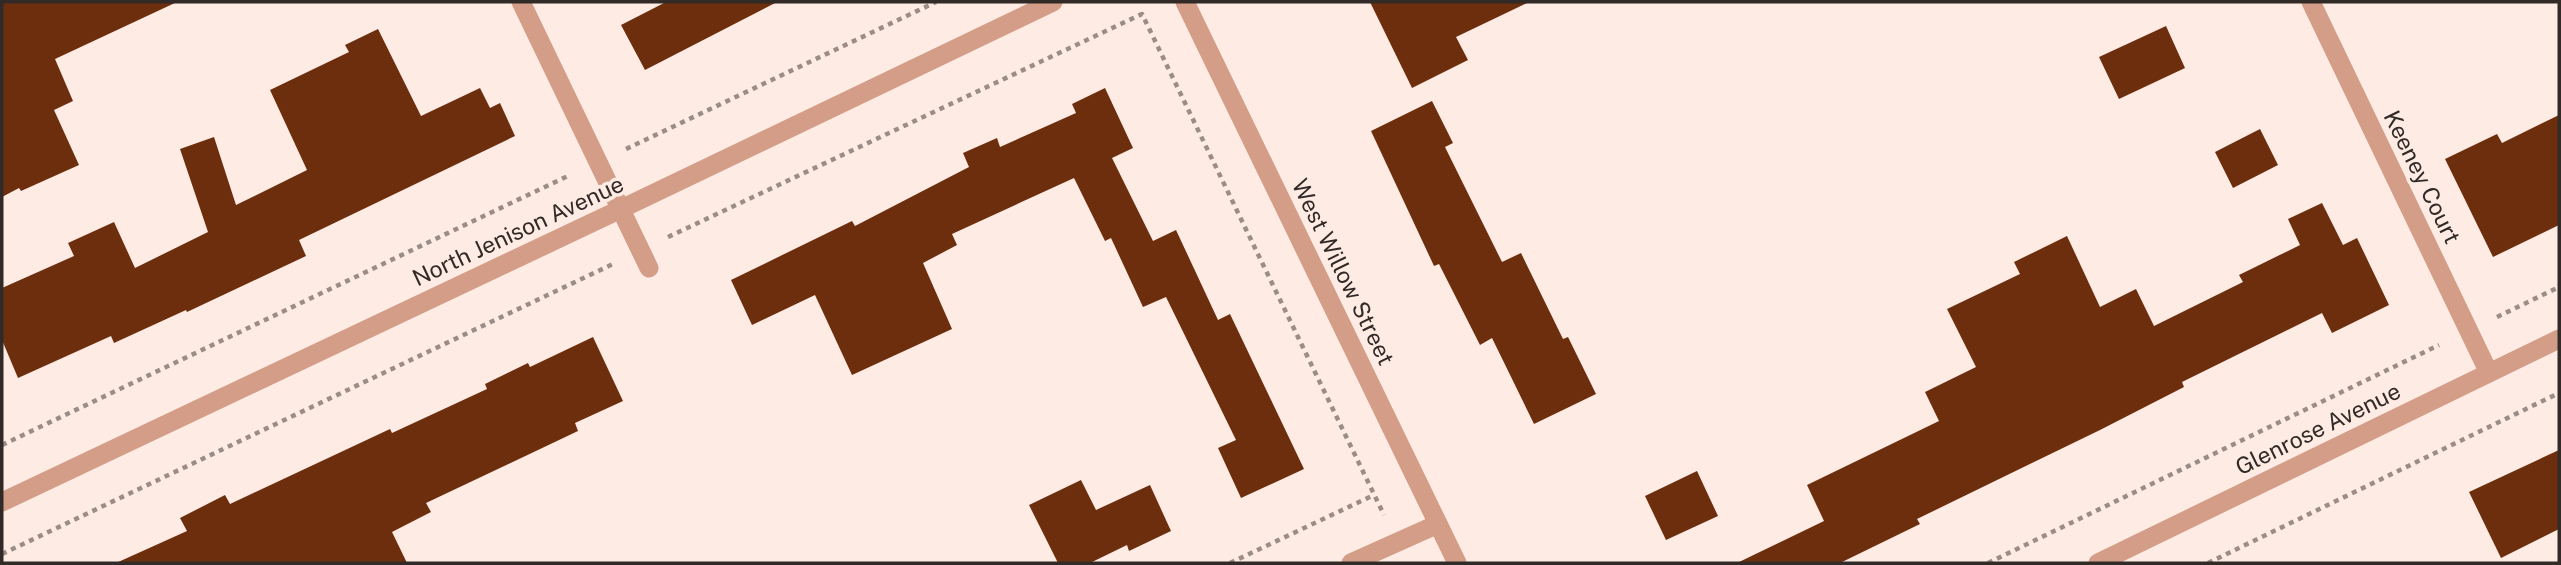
<svg xmlns="http://www.w3.org/2000/svg" width="2561" height="565" viewBox="0 0 2561 565" font-family="'Public Sans',sans-serif">
<rect width="100%" height="100%" fill="#feebe4"/>
<g fill="#6d2e0e">
<path d="M 2,2 L 177,2 L 55,59 L 73,101 L 54,110 L 79,165 L 21,191 L 19,188 L 2,197 Z"/>
<path d="M 666,2 L 777,2 L 645,70 L 621,25 Z"/>
<path d="M 1370,2 L 1529,2 L 1456,37 L 1468,60 L 1412,88 Z"/>
<path d="M 2166,26 L 2185,68 L 2119,99 L 2099,57 Z"/>
<path d="M 378,29 L 421,116 L 480,88 L 490,108 L 500,103 L 515,136 L 299,240 L 306,256 L 187,312 L 186,310 L 114,343 L 111,336 L 18,378 L 2,340 L 2,288 L 74,256 L 68,243 L 114,222 L 135,268 L 208,232 L 180,149 L 214,137 L 236,205 L 307,170 L 270,90 L 349,52 L 345,45 Z"/>
<path d="M 1105,88 L 1133,148 L 1112,158 L 1153,241 L 1176,230 L 1218,320 L 1230,314 L 1304,469 L 1241,498 L 1218,448 L 1236,440 L 1166,297 L 1143,307 L 1111,238 L 1105,241 L 1074,178 L 952,234 L 957,245 L 923,263 L 952,329 L 852,375 L 815,295 L 752,325 L 731,280 L 852,221 L 855,226 L 969,167 L 963,153 L 997,138 L 1000,147 L 1076,113 L 1072,104 Z"/>
<path d="M 1432,101 L 1453,143 L 1445,147 L 1502,262 L 1521,253 L 1563,339 L 1568,337 L 1596,394 L 1534,424 L 1492,338 L 1480,345 L 1439,264 L 1434,266 L 1371,131 Z"/>
<path d="M 2559,115 L 2559,225 L 2493,257 L 2445,159 L 2497,134 L 2502,143 Z"/>
<path d="M 2260,129 L 2278,165 L 2233,188 L 2215,152 Z"/>
<path d="M 2322,203 L 2343,245 L 2357,238 L 2389,305 L 2332,333 L 2322,313 L 2182,382 L 2184,387 L 2100,430 L 1917,519 L 1920,524 L 1840,563 L 1737,563 L 1824,521 L 1807,485 L 1939,421 L 1925,392 L 1976,367 L 1947,309 L 2020,274 L 2014,262 L 2067,236 L 2100,307 L 2136,289 L 2154,326 L 2243,282 L 2239,275 L 2300,245 L 2288,219 Z"/>
<path d="M 593,337 L 623,401 L 575,423 L 578,431 L 426,503 L 431,512 L 392,532 L 407,563 L 116,563 L 187,531 L 180,518 L 225,495 L 230,504 L 390,429 L 392,433 L 487,389 L 485,384 L 528,363 L 530,367 Z"/>
<path d="M 2559,450 L 2559,529 L 2501,558 L 2469,492 Z"/>
<path d="M 1697,471 L 1718,516 L 1666,540 L 1645,496 Z"/>
<path d="M 1081,480 L 1096,510 L 1150,485 L 1171,531 L 1129,551 L 1127,545 L 1090,563 L 1058,563 L 1029,505 Z"/>
</g>
<g fill="none" stroke-linecap="round" stroke-linejoin="round">
<g stroke="#9a8d88" stroke-width="4.5" stroke-dasharray="5 5" stroke-linecap="butt">
<path d="M 626,149 L 936,2"/>
<path d="M 668,237 L 1142,14 L 1384,515"/>
<path d="M 2497,317 L 2559,287"/>
<path d="M 2,445 L 570,175"/>
<path d="M 2,554 L 613,264"/>
<path d="M 1230,563 L 1374,495"/>
<path d="M 1988,563 L 2439,345"/>
<path d="M 2208,563 L 2559,393"/>
</g>
<g stroke="#d39d87" stroke-width="19">
<path d="M 521,2 L 649,268"/>
<path d="M 2311,2 L 2489,373"/>
<path d="M 2,502 L 621,209 L 1053,2"/>
<path d="M 1351,563 L 1438,524"/>
<path d="M 2098,563 L 2559,339"/>
</g>
<path stroke="#d39d87" stroke-width="19" d="M 1185,2 L 1457,563"/>
</g>
<g text-anchor="middle" stroke-width="7" stroke-linejoin="round" paint-order="stroke">
<g font-size="23" fill="#312a27" stroke="#feebe4">
<text transform="translate(2422 177) rotate(64)" y="8">Keeney Court</text>
<text transform="translate(518 231) rotate(-25)" y="8">North Jenison Avenue</text>
<text transform="translate(1343 272) rotate(64)" y="8">West Willow Street</text>
<text transform="translate(2318 429) rotate(-26)" y="8">Glenrose Avenue</text>
</g>
</g>
<rect width="2561" height="565" fill="none" stroke="#312a27" stroke-width="7"/>
</svg>
